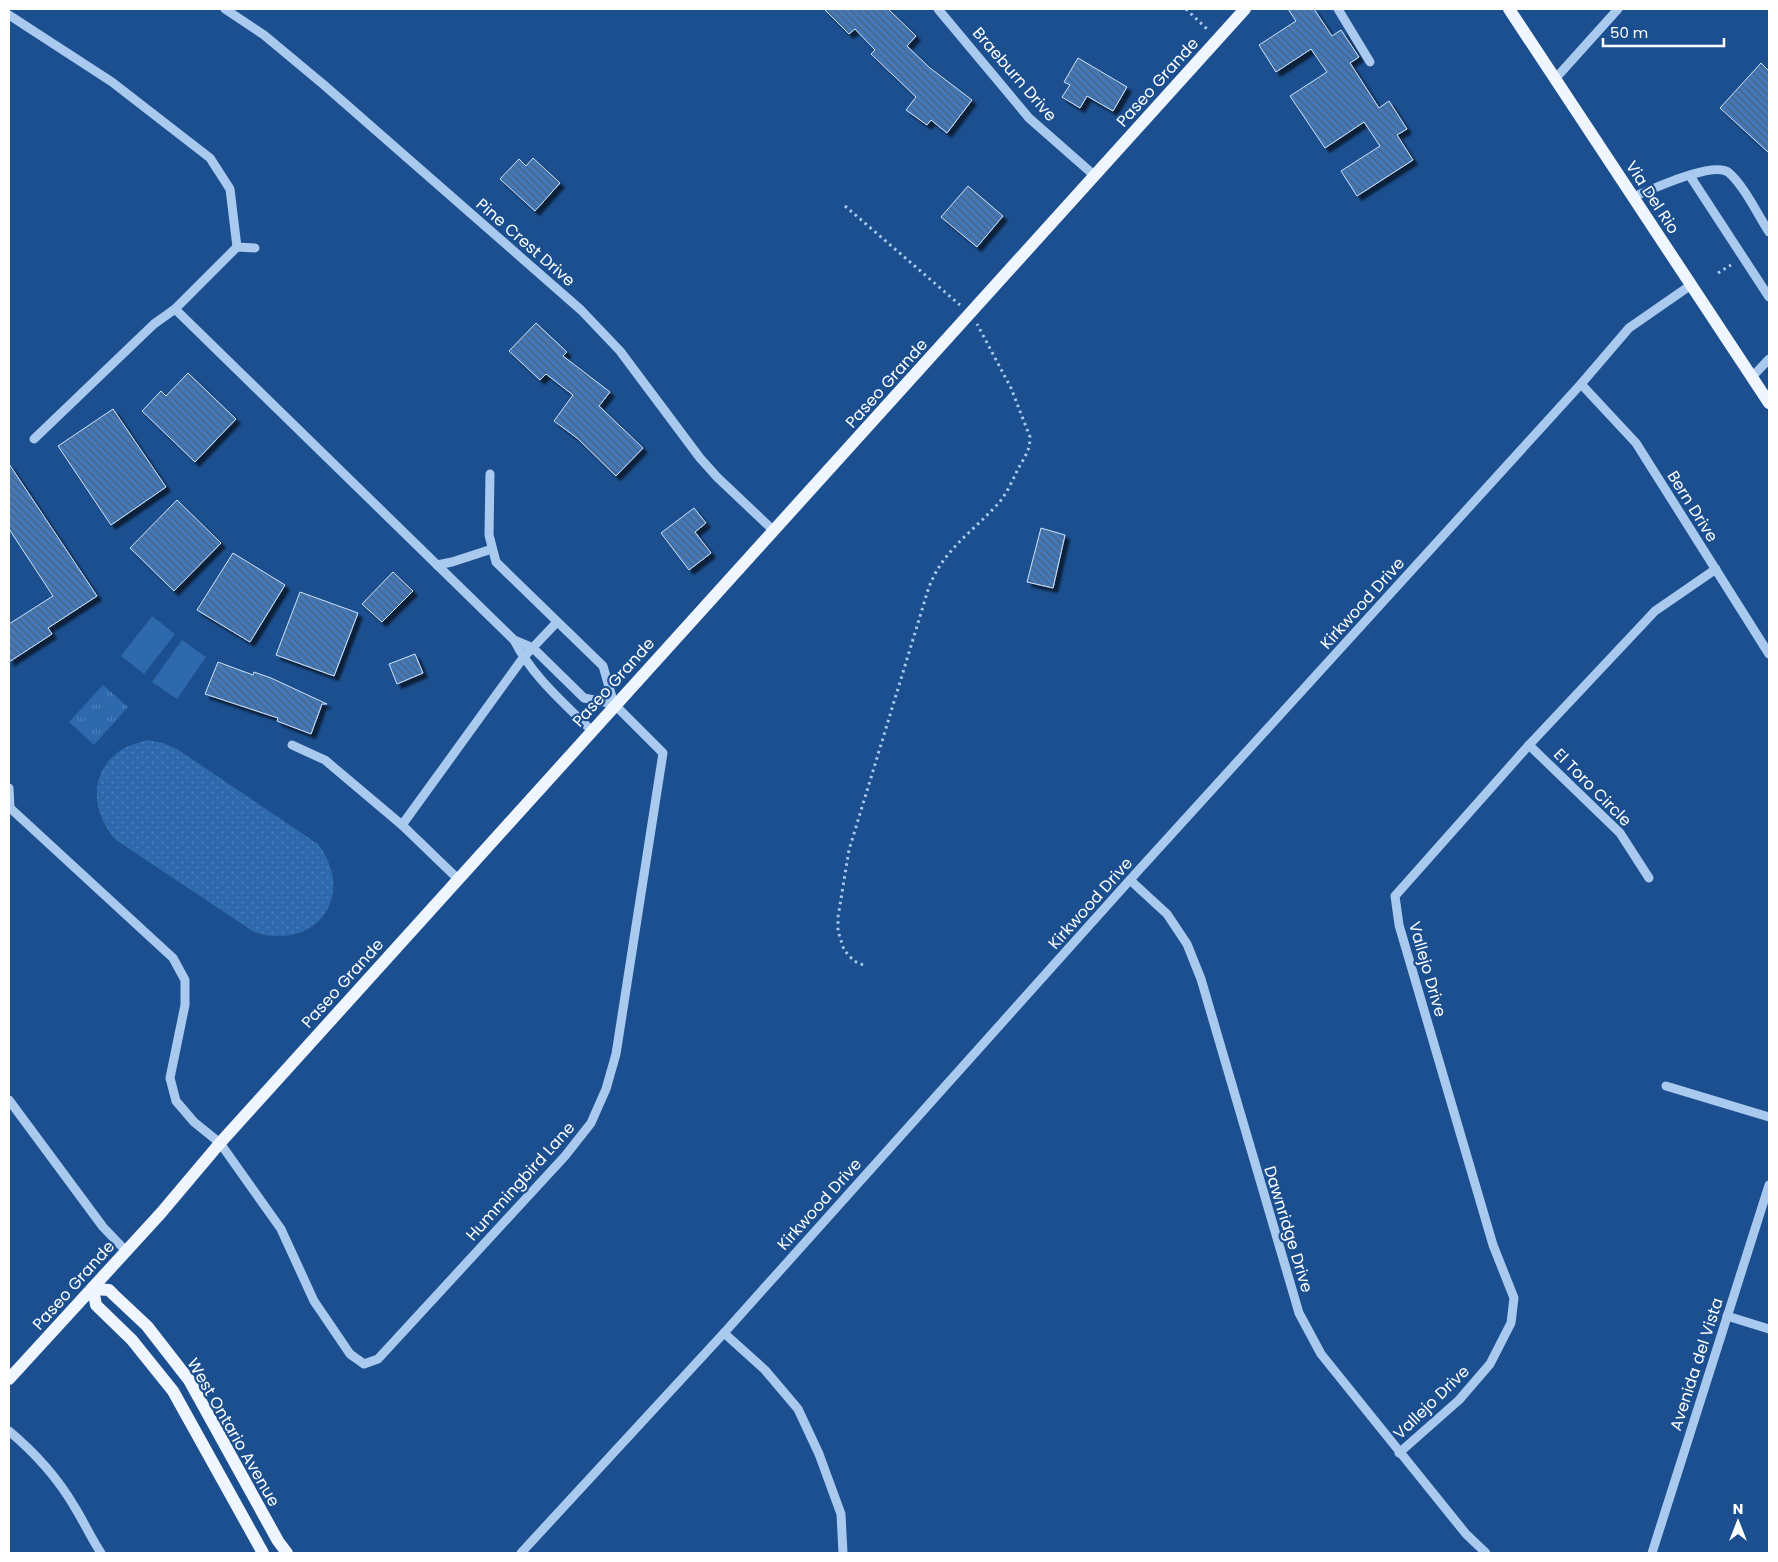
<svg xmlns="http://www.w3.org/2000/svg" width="1778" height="1562" viewBox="0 0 1778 1562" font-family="Poppins,sans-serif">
<defs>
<pattern id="grass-dots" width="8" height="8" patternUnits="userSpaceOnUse" patternTransform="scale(1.25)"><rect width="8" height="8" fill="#2e69ad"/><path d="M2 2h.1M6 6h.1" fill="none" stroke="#4d80b9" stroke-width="1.8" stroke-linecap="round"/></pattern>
<pattern id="park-tufts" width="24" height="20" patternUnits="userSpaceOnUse" patternTransform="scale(1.25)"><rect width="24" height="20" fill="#2e69ad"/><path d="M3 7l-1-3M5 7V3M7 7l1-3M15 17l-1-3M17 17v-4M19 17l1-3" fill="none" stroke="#4d80b9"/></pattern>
<pattern id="building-back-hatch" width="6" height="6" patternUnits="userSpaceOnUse" patternTransform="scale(1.25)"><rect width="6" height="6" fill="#4478b7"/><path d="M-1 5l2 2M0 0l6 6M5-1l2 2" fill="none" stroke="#486282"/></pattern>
<filter id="shadow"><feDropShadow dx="4.5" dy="4.5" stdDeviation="1" flood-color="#0009"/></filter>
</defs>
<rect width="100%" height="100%" fill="#1b4f8f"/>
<path fill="url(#grass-dots)" d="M 147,740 L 163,743 L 177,749 L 318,844 C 357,896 316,952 254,932 L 116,840 C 91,813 88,772 121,750 C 129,745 139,743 147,740 Z"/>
<path fill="url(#park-tufts)" d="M 103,685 L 128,707 L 94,745 L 69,722 Z"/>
<g fill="#2e69ad">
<path d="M 152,616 L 175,634 L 144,674 L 121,656 Z"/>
<path d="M 182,640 L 206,657 L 177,699 L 152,682 Z"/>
</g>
<g fill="url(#building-back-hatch)" stroke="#cfe3fa" filter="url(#shadow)">
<path d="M 824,9 L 888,9 L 916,36 L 907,46 L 930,68 L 972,100 L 947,133 L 931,120 L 927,125 L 906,110 L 916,97 L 871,54 L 875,50 L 855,29 L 849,34 Z"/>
<path d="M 1288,9 L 1314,9 L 1332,36 L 1341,30 L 1359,57 L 1350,63 L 1379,108 L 1389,101 L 1407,129 L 1397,135 L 1413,160 L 1357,196 L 1341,171 L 1380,146 L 1364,122 L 1325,148 L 1290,96 L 1327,72 L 1311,49 L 1276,72 L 1259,45 L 1296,21 Z"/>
<path d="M 1078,58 L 1127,87 L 1113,111 L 1087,96 L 1080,108 L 1062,97 L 1070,85 L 1064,82 Z"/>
<path d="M 1761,63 L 1769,71 L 1769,153 L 1720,108 Z"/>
<path d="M 533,158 L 560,183 L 535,211 L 500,179 L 519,159 L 526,166 Z"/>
<path d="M 968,186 L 1003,216 L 977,247 L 941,217 Z"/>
<path d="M 536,323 L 567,352 L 563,356 L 610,392 L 599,406 L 643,448 L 616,476 L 577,438 L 554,421 L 573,395 L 546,374 L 540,380 L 509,351 Z"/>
<path d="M 188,373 L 236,419 L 195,462 L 142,411 L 161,391 L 166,396 Z"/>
<path d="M 113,409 L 166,487 L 111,525 L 58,446 Z"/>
<path d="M 9,464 L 97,596 L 48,628 L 52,634 L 9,662 L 9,624 L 53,596 L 9,529 Z"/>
<path d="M 177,500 L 221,543 L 174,591 L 130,548 Z"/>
<path d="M 694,508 L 706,523 L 695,532 L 711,553 L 689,570 L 661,533 Z"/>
<path d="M 1041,528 L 1065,535 L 1053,588 L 1027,582 Z"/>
<path d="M 233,553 L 285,585 L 250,642 L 197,610 Z"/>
<path d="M 393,572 L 413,591 L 382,622 L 362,604 Z"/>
<path d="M 300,592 L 358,613 L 334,676 L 276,655 Z"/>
<path d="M 415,654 L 423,673 L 397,684 L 389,664 Z"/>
<path d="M 218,662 L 253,675 L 254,672 L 271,678 L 327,704 L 322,704 L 311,734 L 277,721 L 278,718 L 205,694 Z"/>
</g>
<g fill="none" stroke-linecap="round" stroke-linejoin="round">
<g stroke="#a9c9ee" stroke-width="3" stroke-dasharray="2.5 4" stroke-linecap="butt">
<path d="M 1186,9 L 1207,29"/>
<path d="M 845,206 L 960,305"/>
<path d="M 1718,273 L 1731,265"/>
<path d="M 863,965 L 854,961 L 844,950 L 838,931 L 838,917 L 849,850 L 928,590 C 941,552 971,533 996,506 C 1006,496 1012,481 1018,469 C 1024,458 1030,451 1030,437 L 1011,388 L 977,324"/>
</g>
<g stroke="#a9c9ee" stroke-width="9">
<path d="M 225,9 L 264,35 L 324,85 L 581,310 L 620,351 L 700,458 L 717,477 L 774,531"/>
<path d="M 938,9 L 1029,118 L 1095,176"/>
<path d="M 1338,9 L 1370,62"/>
<path d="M 9,15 L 112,82 L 210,158 L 230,189 L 237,247"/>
<path d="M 1555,79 L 1618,9"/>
<path d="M 1690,176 L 1769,297"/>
<path d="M 1633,197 C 1651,190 1712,161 1728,172 C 1743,184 1758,215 1769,232"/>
<path d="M 175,309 L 514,640 L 533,648 L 584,698 L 614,704"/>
<path d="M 1752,377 L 1769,359"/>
<path d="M 1581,384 L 1636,443 L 1769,654"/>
<path d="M 34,439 L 154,324 L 175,309 L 237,247 L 255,248"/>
<path d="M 437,565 L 452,562 L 492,549"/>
<path d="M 514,640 C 532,676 563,702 591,730"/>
<path d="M 292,745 L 325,760 L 402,825 L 458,879"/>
<path d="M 1529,745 L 1620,833 L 1649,878"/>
<path d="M 9,788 L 10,808"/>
<path d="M 9,807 L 173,958 L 185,980 L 185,1005 L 170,1078 L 176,1101 L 194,1122 L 220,1143 L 281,1229 L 314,1301 L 350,1354 L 364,1364 L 378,1359 L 565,1156 L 591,1123 L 606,1089 L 616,1054 L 663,753 L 614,704 L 603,666 L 496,562 L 489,535 L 490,474"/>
<path d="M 402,825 L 523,658 L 557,622"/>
<path d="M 1130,880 L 1167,914 L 1187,944 L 1201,979 L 1299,1313 L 1321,1354 L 1466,1534 L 1486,1553"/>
<path d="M 1666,1086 L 1769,1117"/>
<path d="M 9,1100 L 103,1227 L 126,1251"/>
<path d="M 1727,1316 L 1769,1329"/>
<path d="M 724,1333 L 765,1370 L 798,1409 L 819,1454 L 841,1514 L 843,1553"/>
<path d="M 9,1431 C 34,1452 57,1477 74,1506 C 84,1522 91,1538 101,1553"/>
<path d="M 1399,1453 L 1459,1400 L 1490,1364 L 1511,1323 L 1514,1298 L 1493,1245 L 1399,925 L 1395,896 L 1529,745 L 1655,611 L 1716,569"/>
<path d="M 521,1553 L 724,1333 L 1137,872 L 1581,384 L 1629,328 L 1691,285"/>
<path d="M 1652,1553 L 1769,1185"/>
</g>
<g stroke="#f0f6ff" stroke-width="12">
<path d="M 1509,9 L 1769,403"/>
<path d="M 93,1289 L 109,1290 L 114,1295 L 147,1326 L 189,1380 L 278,1541 L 287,1553"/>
<path d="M 93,1289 L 96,1305 L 132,1340 L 173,1391 L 263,1553"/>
<path d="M 9,1379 L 161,1213 L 220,1143 L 1245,9"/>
</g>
</g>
<g text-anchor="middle" stroke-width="4.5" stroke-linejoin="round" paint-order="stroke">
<g font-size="16" fill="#fff" stroke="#1b4f8f">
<text transform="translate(1015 74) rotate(49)" y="6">Braeburn Drive</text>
<text transform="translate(1157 82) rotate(-48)" y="6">Paseo Grande</text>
<text transform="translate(1653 197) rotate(57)" y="6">Via Del Rio</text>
<text transform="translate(526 242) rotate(41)" y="6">Pine Crest Drive</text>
<text transform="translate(886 383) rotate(-48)" y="6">Paseo Grande</text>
<text transform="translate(1693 506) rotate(58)" y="6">Bern Drive</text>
<text transform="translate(1362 603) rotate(-48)" y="6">Kirkwood Drive</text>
<text transform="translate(613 682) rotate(-48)" y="6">Paseo Grande</text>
<text transform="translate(1593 787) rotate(45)" y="6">El Toro Circle</text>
<text transform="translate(1090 903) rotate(-48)" y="6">Kirkwood Drive</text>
<text transform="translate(1428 969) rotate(74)" y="6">Vallejo Drive</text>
<text transform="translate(342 983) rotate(-48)" y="6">Paseo Grande</text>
<text transform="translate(520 1181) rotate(-48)" y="6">Hummingbird Lane</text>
<text transform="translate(819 1204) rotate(-48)" y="6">Kirkwood Drive</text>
<text transform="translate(1289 1229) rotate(73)" y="6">Dawnridge Drive</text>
<text transform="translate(73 1285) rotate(-48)" y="6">Paseo Grande</text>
<text transform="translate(1696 1364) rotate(-72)" y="6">Avenida del Vista</text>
<text transform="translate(1431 1402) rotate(-44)" y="6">Vallejo Drive</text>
<text transform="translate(234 1432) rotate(60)" y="6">West Ontario Avenue</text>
</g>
</g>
<rect width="1778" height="1562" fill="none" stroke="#ffffff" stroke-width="20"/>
<g transform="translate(1738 1522)" stroke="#1b4f8f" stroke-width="4" paint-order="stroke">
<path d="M0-4L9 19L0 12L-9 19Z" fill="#ffffff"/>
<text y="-8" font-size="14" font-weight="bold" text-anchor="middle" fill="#ffffff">N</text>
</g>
<path d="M1603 38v8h121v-8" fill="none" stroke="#ffffff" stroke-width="2.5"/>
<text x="1610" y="38" font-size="15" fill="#ffffff" stroke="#1b4f8f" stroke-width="4" paint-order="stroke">50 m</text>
</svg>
